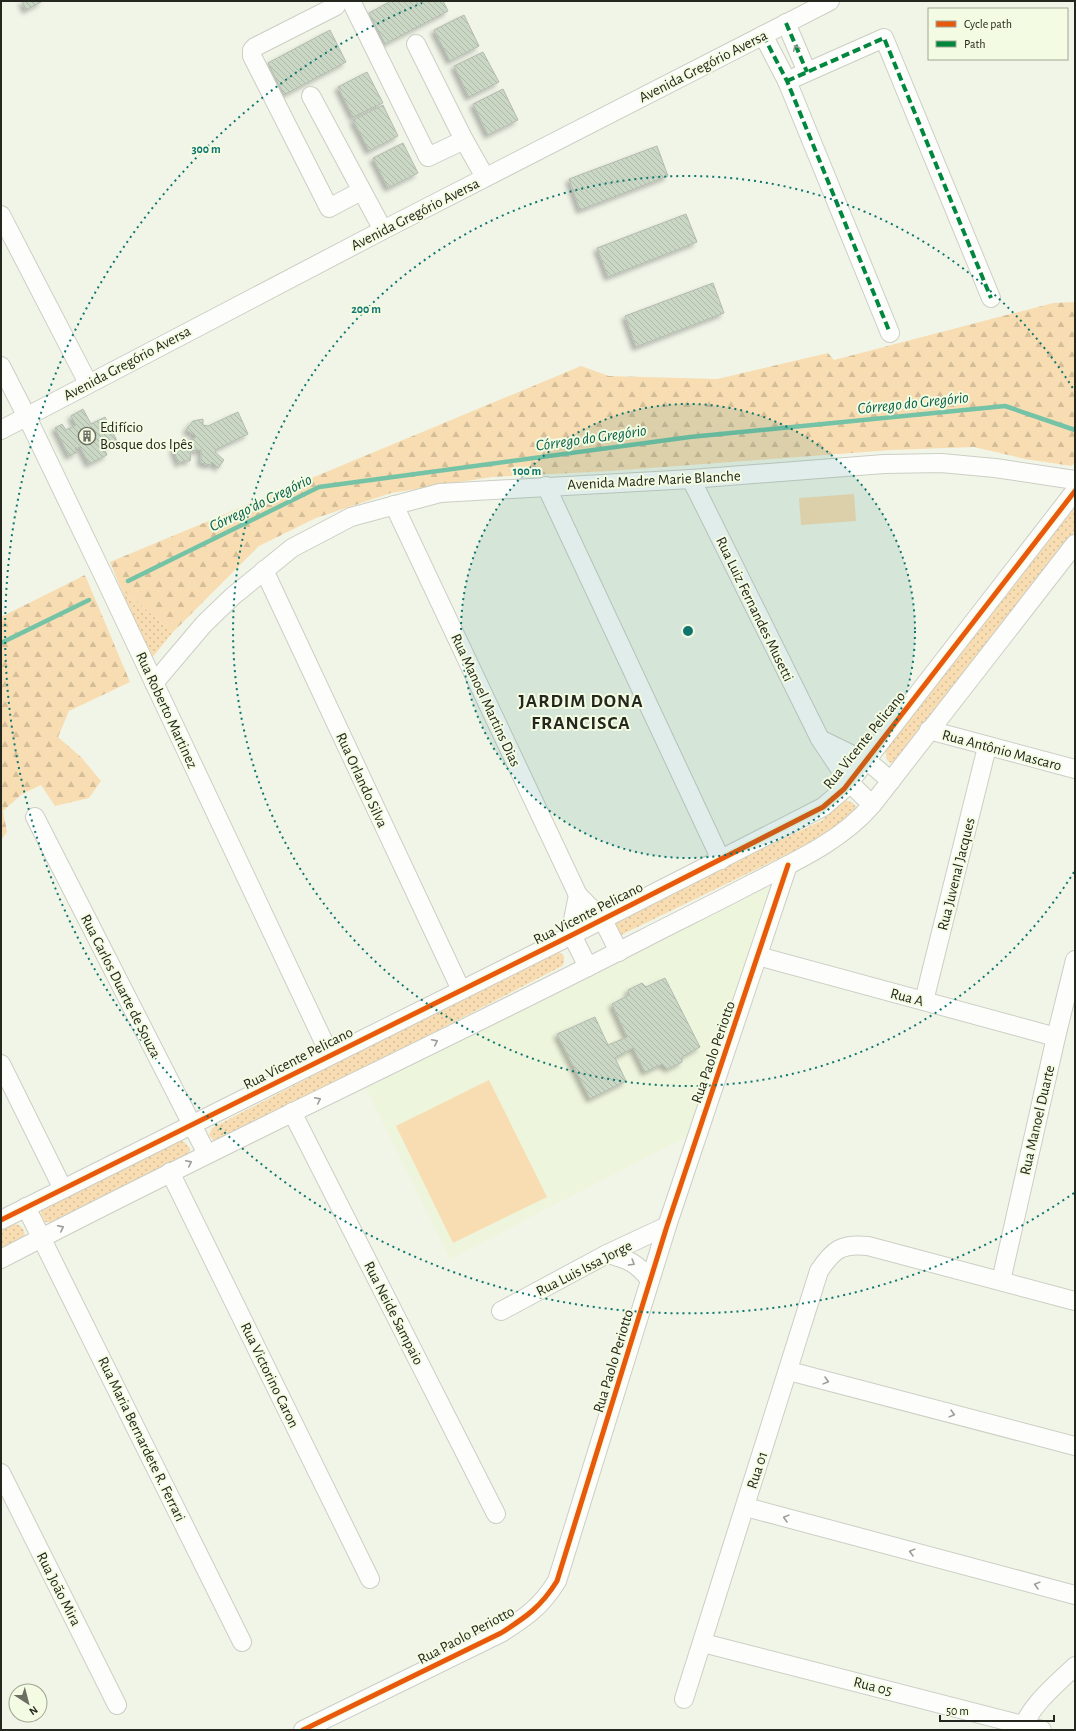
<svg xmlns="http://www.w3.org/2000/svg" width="1076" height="1731" viewBox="0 0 1076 1731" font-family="'Alegreya Sans',sans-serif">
<defs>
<pattern id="forest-firs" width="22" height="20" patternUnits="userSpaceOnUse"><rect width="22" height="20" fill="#f8ddb2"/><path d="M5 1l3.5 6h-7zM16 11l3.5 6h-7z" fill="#d4be99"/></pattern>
<pattern id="park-dots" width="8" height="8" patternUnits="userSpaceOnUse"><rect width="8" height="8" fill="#f8ddb2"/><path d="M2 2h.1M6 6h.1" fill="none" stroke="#d4be99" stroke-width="1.8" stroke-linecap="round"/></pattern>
<pattern id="building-back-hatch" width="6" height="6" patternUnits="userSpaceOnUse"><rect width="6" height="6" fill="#c9d7c4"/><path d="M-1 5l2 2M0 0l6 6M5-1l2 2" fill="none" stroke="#acb9a8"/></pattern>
<filter id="shadow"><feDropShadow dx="-3.5" dy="3.5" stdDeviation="2" flood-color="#0004"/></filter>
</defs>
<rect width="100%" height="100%" fill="#f1f5e8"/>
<path fill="#eef5dd" d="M 764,887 L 769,890 L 771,895 L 692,1134 L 450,1259 L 365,1087 Z"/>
<g fill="url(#forest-firs)">
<path d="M 1075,302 L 1075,462 L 1072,466 L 1025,459 L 974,447 L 891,450 L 610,471 L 492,477 L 391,493 L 316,518 L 259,546 L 173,632 L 121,589 L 110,562 L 581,366 L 609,376 L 717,379 L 828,353 L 834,360 L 1053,303 Z"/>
<path d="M 85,575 L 130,682 L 69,711 L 58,737 L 81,757 L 101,781 L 89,798 L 55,806 L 41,785 L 22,794 L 3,811 L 7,832 L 1,840 L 1,617 Z"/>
</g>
<g fill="url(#park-dots)">
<path d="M 1075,505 L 1075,531 L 897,761 L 891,763 L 887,760 L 885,750 Z"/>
<path d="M 121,589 L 173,632 L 151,659 Z"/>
<path d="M 843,799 L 853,803 L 856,807 L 852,816 L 833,832 L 619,936 L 614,920 L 618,917 L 823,820 L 829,811 Z"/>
<path d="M 554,950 L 557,950 L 564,956 L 564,962 L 562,966 L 224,1141 L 214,1141 L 209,1135 L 212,1128 Z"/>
<path d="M 179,1140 L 184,1142 L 190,1148 L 189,1156 L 55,1223 L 45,1222 L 41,1214 L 41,1210 Z"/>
<path d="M 13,1224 L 19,1225 L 24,1230 L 25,1237 L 1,1253 L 1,1230 Z"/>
</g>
<g fill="#f8ddb2">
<path d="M 854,494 L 856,521 L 801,525 L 799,498 Z"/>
<path d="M 489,1080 L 547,1197 L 453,1243 L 396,1126 Z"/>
</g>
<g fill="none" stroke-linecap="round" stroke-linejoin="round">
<g stroke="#74c3a6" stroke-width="4.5">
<path d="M 128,581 L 319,487 L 690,437 L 1005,406 L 1075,430"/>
<path d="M 1,643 L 89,600"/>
</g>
</g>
<g fill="url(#building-back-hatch)" stroke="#b5bab0" filter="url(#shadow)">
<path d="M 22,1 L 43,1 L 26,10 Z"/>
<path d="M 391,1 L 443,1 L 448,11 L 385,44 L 369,13 Z"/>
<path d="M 464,15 L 479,46 L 450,61 L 434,30 Z"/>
<path d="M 330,30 L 346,62 L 284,95 L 268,63 Z"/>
<path d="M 483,52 L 499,82 L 469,97 L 454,66 Z"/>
<path d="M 367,72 L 383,103 L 353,117 L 338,87 Z"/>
<path d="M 503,89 L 518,120 L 488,135 L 473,104 Z"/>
<path d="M 383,105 L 398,136 L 369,151 L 353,120 Z"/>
<path d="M 403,143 L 418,173 L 388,188 L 373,158 Z"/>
<path d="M 657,146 L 668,176 L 580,210 L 569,179 Z"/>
<path d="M 686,214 L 697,242 L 608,277 L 597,248 Z"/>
<path d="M 713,283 L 724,313 L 636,347 L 625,316 Z"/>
<path d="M 83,409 L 91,424 L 105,417 L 117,441 L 104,448 L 107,455 L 89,464 L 80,447 L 75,449 L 77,452 L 69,456 L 55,428 L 62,424 L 66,430 L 76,425 L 71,416 Z"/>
<path d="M 238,412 L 248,434 L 217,449 L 215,452 L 224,460 L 218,468 L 212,462 L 211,465 L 201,463 L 201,450 L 191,451 L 190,461 L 183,461 L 179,464 L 173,449 L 181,440 L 189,446 L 196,436 L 186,430 L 193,421 L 203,419 L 203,425 L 208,426 Z"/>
<path d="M 665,978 L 700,1047 L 682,1057 L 682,1062 L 668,1069 L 662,1064 L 645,1072 L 633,1048 L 615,1058 L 626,1081 L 590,1099 L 557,1034 L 595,1017 L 608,1045 L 627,1037 L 612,1004 L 629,995 L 628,990 L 642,983 L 646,987 Z"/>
</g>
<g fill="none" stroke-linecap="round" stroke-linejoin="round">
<defs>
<g id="minor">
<path d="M 351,1 L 428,157 L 464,140"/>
<path d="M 336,6 L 255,47 L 252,50 L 252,56 L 329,208 L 361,191"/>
<path d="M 786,23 L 807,72"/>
<path d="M 763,35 L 787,81 L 890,333"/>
<path d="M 416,44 L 464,140 L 485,177"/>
<path d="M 787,81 L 884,38 L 991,298"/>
<path d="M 311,96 L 383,230"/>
<path d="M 1,215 L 88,383"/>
<path d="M 1,366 L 27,417 L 107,583 L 330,1055"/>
<path d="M 1,430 L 383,230 L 830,1"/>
<path d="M 691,479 L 820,739 L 848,781 L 872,805"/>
<path d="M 546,486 L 721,860"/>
<path d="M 394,505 L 578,895 L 603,920 L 619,952"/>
<path d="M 264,570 L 461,990"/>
<path d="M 154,683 L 204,624 L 233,596 L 292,548 L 351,517 L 440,493 L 691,479 L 884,464 L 941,463 L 995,468 L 1075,480"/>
<path d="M 929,730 L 1075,769"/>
<path d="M 820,739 L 871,764 L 891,781"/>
<path d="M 35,817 L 207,1154"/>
<path d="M 578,895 L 573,920 L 572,935 L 588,967"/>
<path d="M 758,956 L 1056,1037"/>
<path d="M 924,1001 L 987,747"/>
<path d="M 1,1064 L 63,1189"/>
<path d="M 292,1112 L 496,1514"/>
<path d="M 170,1172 L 370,1579"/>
<path d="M 26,1207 L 242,1642"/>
<path d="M 1,1220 L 572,935 L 823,807 L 844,789 L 1075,491"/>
<path d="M 607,1254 C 628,1259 637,1263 650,1280"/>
<path d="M 1,1259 C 213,1148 430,1048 643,939 C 680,920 717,902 753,883 C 796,861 841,841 872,805 L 1075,544"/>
<path d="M 1001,1281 L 1056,1037 L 1075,960"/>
<path d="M 501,1311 L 607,1254 L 667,1226"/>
<path d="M 789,1371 L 1075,1446"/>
<path d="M 1,1473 L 117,1705"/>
<path d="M 746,1507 L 1075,1595"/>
<path d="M 703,1643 L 1042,1730"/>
<path d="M 684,1699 L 819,1271 C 833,1250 841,1243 868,1246 L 1075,1301"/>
<path d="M 303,1730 L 501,1633 C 526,1617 541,1607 557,1581 L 667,1226 L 788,865"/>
<path d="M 1022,1730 C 1030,1705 1057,1684 1075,1666"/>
</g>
</defs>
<use href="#minor" stroke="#cccec4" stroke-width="20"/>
<use href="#minor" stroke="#fdfefc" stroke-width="18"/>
<g stroke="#00873e" stroke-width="4" stroke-dasharray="8 4" stroke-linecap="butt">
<path d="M 786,23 L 807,72"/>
<path d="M 763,35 L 787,81 L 890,333"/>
<path d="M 787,81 L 884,38 L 991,298"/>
</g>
<defs>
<g id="cycleway">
<path d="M 1,1220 L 572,935 L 823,807 L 844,789 L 1075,491"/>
<path d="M 303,1730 L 501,1633 C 526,1617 541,1607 557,1581 L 667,1226 L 788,865"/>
</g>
</defs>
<use href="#cycleway" stroke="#f3fbe2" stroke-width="8"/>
<use href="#cycleway" stroke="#e8590c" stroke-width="5"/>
</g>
<defs><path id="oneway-chevron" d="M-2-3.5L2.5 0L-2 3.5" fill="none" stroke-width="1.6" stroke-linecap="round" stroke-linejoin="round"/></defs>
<g stroke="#9b9d98">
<use href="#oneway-chevron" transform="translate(796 48) rotate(-114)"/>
<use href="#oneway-chevron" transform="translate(435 1042) rotate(-26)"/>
<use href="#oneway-chevron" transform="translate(318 1100) rotate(-26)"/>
<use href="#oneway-chevron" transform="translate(189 1163) rotate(-26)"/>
<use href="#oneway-chevron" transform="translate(61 1228) rotate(-27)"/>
<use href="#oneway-chevron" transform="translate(632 1263) rotate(31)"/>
<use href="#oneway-chevron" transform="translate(826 1381) rotate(15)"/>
<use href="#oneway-chevron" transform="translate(952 1414) rotate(15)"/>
<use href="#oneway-chevron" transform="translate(786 1518) rotate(-165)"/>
<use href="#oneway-chevron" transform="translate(912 1552) rotate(-165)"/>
<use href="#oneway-chevron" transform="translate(1037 1585) rotate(-165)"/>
</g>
<circle cx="688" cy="631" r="227" fill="#0f766e" fill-opacity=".12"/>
<g fill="none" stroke="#0f766e" stroke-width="2" stroke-dasharray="2 4">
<circle cx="688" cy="631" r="227"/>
<path d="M1074 872A455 455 0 1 1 1074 390"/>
<path d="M1074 1193A682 682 0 1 1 422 3"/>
</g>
<defs>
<symbol id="building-ring" viewBox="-11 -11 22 22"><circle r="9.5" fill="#f3fbe2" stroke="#6c6f64" stroke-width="1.5"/><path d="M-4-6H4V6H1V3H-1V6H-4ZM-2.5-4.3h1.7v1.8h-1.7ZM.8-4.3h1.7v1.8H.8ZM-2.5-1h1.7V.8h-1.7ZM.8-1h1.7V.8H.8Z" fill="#6c6f64"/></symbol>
</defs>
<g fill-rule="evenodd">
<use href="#building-ring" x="77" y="426" width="20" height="20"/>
</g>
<g text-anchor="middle" stroke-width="4" stroke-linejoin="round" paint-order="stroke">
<g font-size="15" fill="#24271d" stroke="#f3fbe2">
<text transform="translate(703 66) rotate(-27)" y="5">Avenida Gregório Aversa</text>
<text transform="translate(415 214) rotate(-27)" y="5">Avenida Gregório Aversa</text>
<text transform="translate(127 363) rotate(-28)" y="5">Avenida Gregório Aversa</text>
<text transform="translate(654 480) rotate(-3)" y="5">Avenida Madre Marie Blanche</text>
<text transform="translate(755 609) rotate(64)" y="5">Rua Luiz Fernandes Musetti</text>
<text transform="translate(486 700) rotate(65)" y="5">Rua Manoel Martins Dias</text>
<text transform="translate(167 710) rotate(65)" y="5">Rua Roberto Martinez</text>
<text transform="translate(864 740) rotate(-51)" y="5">Rua Vicente Pelicano</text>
<text transform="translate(1002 750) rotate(15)" y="5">Rua Antônio Mascaro</text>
<text transform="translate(362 780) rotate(65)" y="5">Rua Orlando Silva</text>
<text transform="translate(956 874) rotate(-76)" y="5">Rua Juvenal Jacques</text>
<text transform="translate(588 913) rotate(-27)" y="5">Rua Vicente Pelicano</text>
<text transform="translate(121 986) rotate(63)" y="5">Rua Carlos Duarte de Souza</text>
<text transform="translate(907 997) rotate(15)" y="5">Rua A</text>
<text transform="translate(713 1052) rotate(-71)" y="5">Rua Paolo Periotto</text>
<text transform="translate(298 1058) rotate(-27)" y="5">Rua Vicente Pelicano</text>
<text transform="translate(1037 1120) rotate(-77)" y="5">Rua Manoel Duarte</text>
<text transform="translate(584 1268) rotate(-27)" y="5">Rua Luis Issa Jorge</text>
<text transform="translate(394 1313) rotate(63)" y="5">Rua Neide Sampaio</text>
<text transform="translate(613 1361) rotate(-73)" y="5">Rua Paolo Periotto</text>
<text transform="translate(270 1375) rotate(64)" y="5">Rua Victorino Caron</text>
<text transform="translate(142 1439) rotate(64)" y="5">Rua Maria Bernardete R. Ferrari</text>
<text transform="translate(757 1470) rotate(-72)" y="5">Rua 01</text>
<text transform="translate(59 1589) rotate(63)" y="5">Rua João Mira</text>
<text transform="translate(466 1635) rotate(-28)" y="5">Rua Paolo Periotto</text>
<text transform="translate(873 1686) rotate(14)" y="5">Rua 05</text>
</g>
<g font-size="15" fill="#24271d" stroke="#f3fbe2" text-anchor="start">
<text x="100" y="432">Edifício<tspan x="100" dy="17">Bosque dos Ipês</tspan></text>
</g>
<g font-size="16" font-style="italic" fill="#0b634b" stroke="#f3fbe2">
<text transform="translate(913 402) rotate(-6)" y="6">Córrego do Gregório</text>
<text transform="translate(591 437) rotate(-8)" y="6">Córrego do Gregório</text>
<text transform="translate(260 502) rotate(-26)" y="6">Córrego do Gregório</text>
</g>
<g font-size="19" font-weight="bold" letter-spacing="1" fill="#24271d" stroke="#f3fbe2">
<text x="581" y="707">JARDIM DONA<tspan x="581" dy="22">FRANCISCA</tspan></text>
</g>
</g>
<circle cx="688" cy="631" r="6" fill="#0f766e" stroke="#f3fbe2" stroke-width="2"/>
<g font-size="12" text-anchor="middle" font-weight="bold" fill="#0f766e" stroke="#f3fbe2" stroke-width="4" stroke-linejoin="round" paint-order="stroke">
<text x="206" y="153">300 m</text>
<text x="366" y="313">200 m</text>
<text x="527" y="475">100 m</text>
</g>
<rect width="1076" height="1731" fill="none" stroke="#24271d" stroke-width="4"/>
<rect x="928" y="8" width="140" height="52" fill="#f3fbe2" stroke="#a0a693"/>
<rect x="936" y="21" width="20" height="6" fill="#e8590c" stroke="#a0a693"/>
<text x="964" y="28" font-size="12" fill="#24271d">Cycle path</text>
<rect x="936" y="41" width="20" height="6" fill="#00873e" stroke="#a0a693"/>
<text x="964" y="48" font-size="12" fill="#24271d">Path</text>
<g transform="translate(28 1703) rotate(144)"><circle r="19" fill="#f3fbe2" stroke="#a0a693"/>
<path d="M0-3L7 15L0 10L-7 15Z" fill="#6c6f64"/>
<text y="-6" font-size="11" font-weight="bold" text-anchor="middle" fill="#24271d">N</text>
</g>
<path d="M940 1715v6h114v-6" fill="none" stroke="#24271d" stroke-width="2"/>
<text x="946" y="1715" font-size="12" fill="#24271d" stroke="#f3fbe2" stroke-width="3" paint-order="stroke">50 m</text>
</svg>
